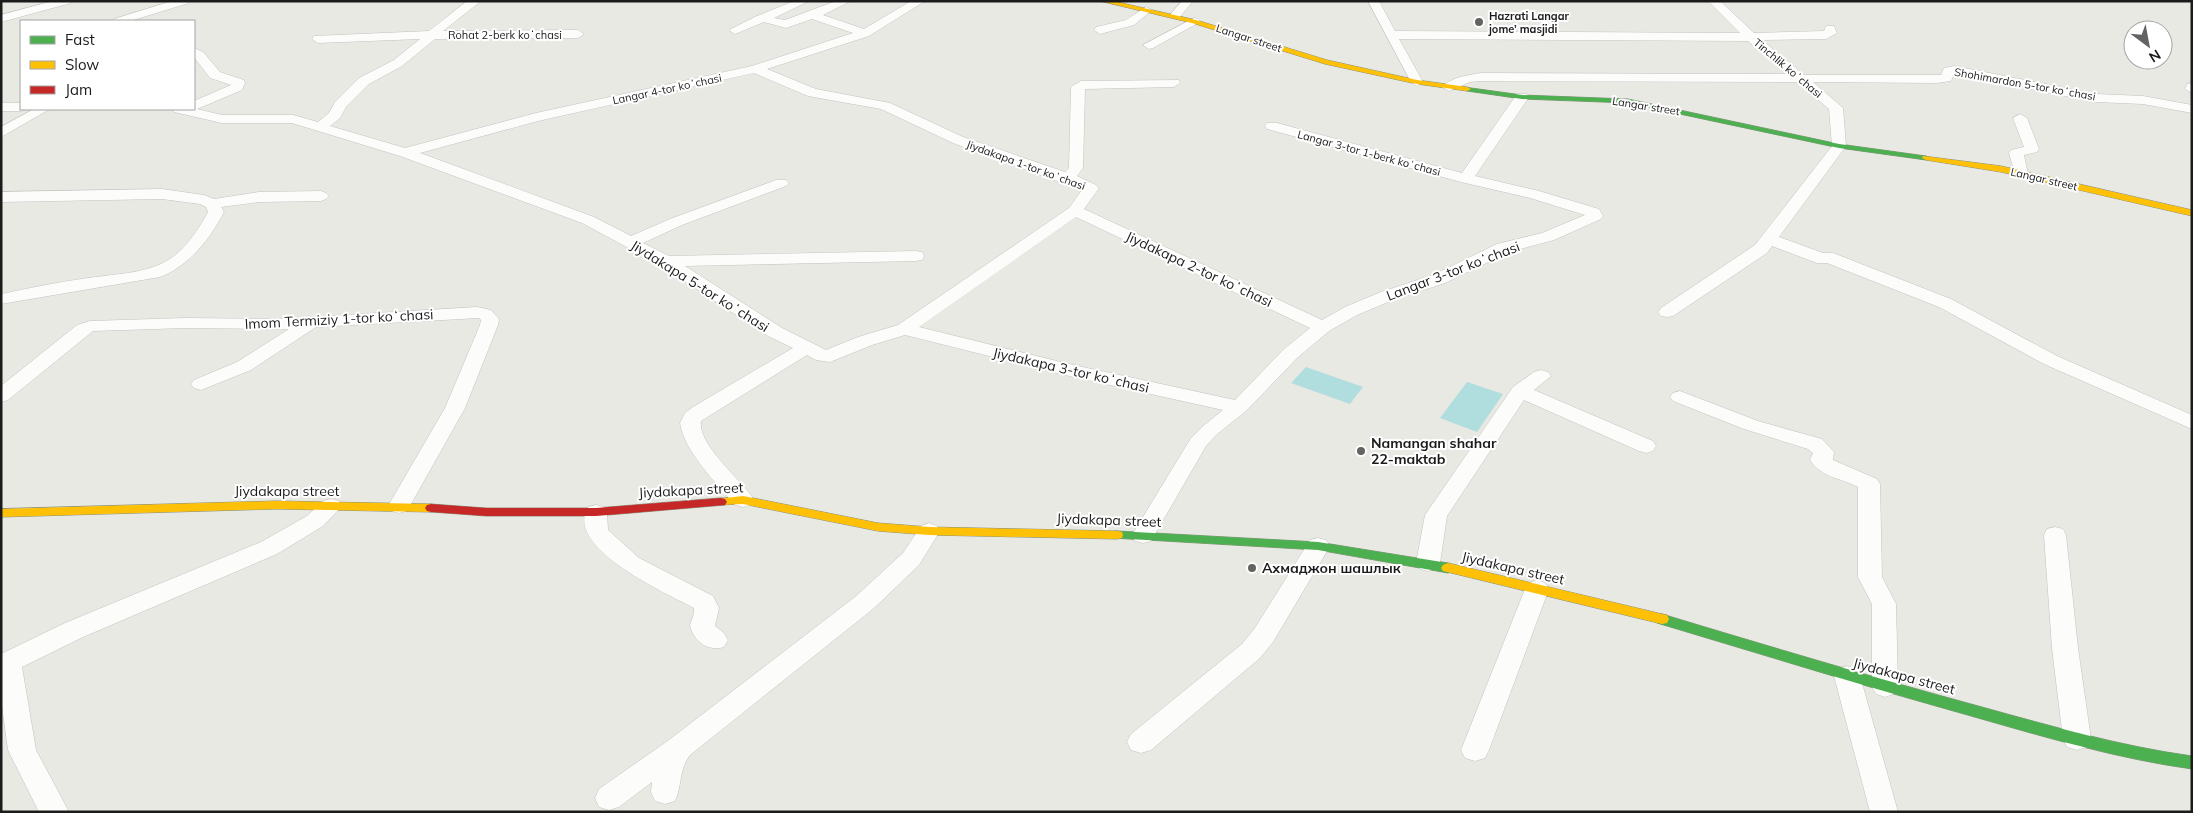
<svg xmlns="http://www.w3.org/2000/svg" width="2193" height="813" viewBox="0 0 2193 813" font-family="Mulish,sans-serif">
<rect width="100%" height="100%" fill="#e9e9e4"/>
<g fill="#b0dddd">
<path d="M 1306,367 L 1363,387 L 1350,404 L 1291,383 Z"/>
<path d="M 1467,382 L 1503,394 L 1477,432 L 1440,418 Z"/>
</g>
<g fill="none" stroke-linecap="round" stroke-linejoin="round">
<defs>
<g id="street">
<path d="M 53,1 L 72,1 L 71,3 L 1,22 L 1,15 Z"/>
<path d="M 172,1 L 190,1 L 189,3 L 130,21 L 112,21 L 114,19 Z"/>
<path d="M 467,1 L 481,1 L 443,31 L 578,30 L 584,34 L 578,38 L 435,39 L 402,66 L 369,84 L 346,107 L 340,118 L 330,126 L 405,148 L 536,113 L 752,66 L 853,33 L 812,19 L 786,28 L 764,22 L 735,34 L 729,30 L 757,16 L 794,1 L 809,1 L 774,18 L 785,20 L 836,1 L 851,1 L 823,15 L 864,29 L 911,1 L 925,1 L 869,36 L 767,69 L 816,89 L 890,103 L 963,137 L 1065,172 L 1069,168 L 1071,87 L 1081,81 L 1179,80 L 1180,83 L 1174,87 L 1085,89 L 1083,168 L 1077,176 L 1096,185 L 1099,188 L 1084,209 L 1322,320 L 1345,307 L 1381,292 L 1433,275 L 1497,244 L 1542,233 L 1585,215 L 1530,198 L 1461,182 L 1267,129 L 1265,126 L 1267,123 L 1277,123 L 1462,173 L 1517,94 L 1527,94 L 1529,97 L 1475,176 L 1539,191 L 1599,209 L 1603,216 L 1601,219 L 1554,240 L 1509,252 L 1445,283 L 1393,300 L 1357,315 L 1329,331 L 1297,358 L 1246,411 L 1216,435 L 1206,446 L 1151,541 L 1143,543 L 1135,541 L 1132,535 L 1191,438 L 1202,427 L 1223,410 L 1069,376 L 905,335 L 872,345 L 830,362 L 816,360 L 807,355 L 701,421 C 697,445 742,480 754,500 L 751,505 L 743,507 L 735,505 C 717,484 684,451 680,423 L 685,413 L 693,407 L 793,348 L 768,336 L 660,265 L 582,223 L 400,156 L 292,123 L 222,123 L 174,112 L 172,109 L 194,109 L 194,101 L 231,85 L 210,78 L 194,57 L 194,48 L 203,52 L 220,72 L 244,80 L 245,83 L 242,90 L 197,109 L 222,115 L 293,115 L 318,122 L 329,113 L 335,102 L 359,78 L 394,60 L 420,39 L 318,43 L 312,39 L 314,36 L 429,31 ZM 754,73 L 808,96 L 881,109 L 953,143 L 1082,190 L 1069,208 L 898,325 L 858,337 L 826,350 L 782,328 L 685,266 L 916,261 L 922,260 L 924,256 L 922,252 L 916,251 L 669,256 L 643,243 L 682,225 L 786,186 L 789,183 L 786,180 L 776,180 L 670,219 L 631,236 L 594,217 L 420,153 L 538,121 ZM 1076,217 L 1310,328 L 1283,350 L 1235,400 L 1069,364 L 919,327 Z"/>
<path d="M 1182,1 L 1193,1 L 1179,18 L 1171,18 L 1169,16 Z"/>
<path d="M 1368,1 L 1379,1 L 1395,31 L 1740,33 L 1708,1 L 1720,1 L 1754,33 L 1824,31 L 1826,26 L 1834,26 L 1837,33 L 1826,39 L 1762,40 L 1804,75 L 1941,75 L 1944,68 L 1954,66 L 2096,94 L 2143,96 L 2192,105 L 2192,113 L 2143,104 L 2096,102 L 1954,74 L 1951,81 L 1936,83 L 1813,82 L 1843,108 L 1846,146 L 1779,237 L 1823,253 L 1833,253 L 1951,299 L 2057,356 L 2192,415 L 2192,429 L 2044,364 L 1939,307 L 1827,263 L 1817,263 L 1772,246 L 1767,253 L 1673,316 L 1667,317 L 1661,316 L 1658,312 L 1661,308 L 1755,245 L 1832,146 L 1829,109 L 1797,82 L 1481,81 L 1470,82 L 1449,91 L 1442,87 C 1451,77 1469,75 1481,73 L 1788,74 L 1748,41 L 1399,39 L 1423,82 L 1417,86 L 1411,82 Z"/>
<path d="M 1146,7 L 1152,10 L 1134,25 L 1100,34 L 1094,30 L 1096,27 L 1126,20 Z"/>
<path d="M 1194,18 L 1198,19 L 1200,21 L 1198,23 L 1153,48 L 1149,49 L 1143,45 Z"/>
<path d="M 2192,83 L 2192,93 L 2185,89 L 2187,84 Z"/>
<path d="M 1,103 L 21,103 L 21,109 L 27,109 L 21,111 L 1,111 Z"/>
<path d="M 34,109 L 50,109 L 1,137 L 1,127 Z"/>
<path d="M 2020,114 L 2027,118 L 2039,149 L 2037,152 L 2024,155 L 2028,174 L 2026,177 L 2016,177 L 2009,153 L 2011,150 L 2024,147 L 2013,118 Z"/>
<path d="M 162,189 L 204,195 L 214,199 L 259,192 L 321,191 L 326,193 L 329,196 L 326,199 L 321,201 L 259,202 L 221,207 L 224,212 C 210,239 189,266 160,277 L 1,304 L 1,294 C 30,288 59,282 88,278 C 150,270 175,273 208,212 L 206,207 L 200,204 L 162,199 L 1,202 L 1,192 Z"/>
<path d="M 477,307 L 491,310 L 499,319 L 498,325 L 465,408 L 407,511 L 399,513 L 391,511 L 388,506 L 445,408 L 480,325 L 481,320 L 479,318 L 316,327 L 251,370 L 201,390 L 194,388 L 191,384 L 194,380 L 237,362 L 289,329 L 185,328 L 93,331 L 8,400 L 1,402 L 1,386 L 77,325 L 90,321 L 185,318 L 280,319 Z"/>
<path d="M 1541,370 L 1548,372 L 1551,376 L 1534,390 L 1653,441 L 1656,446 L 1653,451 L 1646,453 L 1639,451 L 1524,400 L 1447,516 L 1440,563 L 1436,569 L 1428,571 L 1420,569 L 1416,563 L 1425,515 L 1513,387 L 1534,372 Z"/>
<path d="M 1680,391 L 1758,421 L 1822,439 L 1834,452 L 1833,460 L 1877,479 L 1880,484 L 1882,577 L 1896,604 L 1898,687 L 1894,694 L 1885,697 L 1876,694 L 1872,687 L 1872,604 L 1858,577 L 1858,487 C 1840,477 1823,479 1810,460 L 1813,453 L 1808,449 L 1744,429 L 1673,401 L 1670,397 L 1673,393 Z"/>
<path d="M 331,499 L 339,501 L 342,506 L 323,526 L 277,554 L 83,637 L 22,667 L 36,750 L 69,812 L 39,812 L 8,750 L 1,699 L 1,654 L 65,623 L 261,542 L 307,516 L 323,501 Z"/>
<path d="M 596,505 L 604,507 L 607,512 L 608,530 L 639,558 L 713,596 L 719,608 L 715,626 L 724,633 L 728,640 L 724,647 C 708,652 693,641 690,625 L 694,613 L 694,608 C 668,594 563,548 588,507 Z"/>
<path d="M 929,523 L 937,526 L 940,531 L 919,565 L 873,609 L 690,755 C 679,769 682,786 675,801 L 665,804 L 655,801 L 651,792 L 652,782 L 619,807 L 609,810 L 599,807 L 595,798 L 599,789 L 669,740 L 855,597 L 903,553 L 921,526 Z"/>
<path d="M 2055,527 L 2063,529 L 2066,535 L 2078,648 L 2091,739 L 2087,747 L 2077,750 L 2067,747 L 2063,739 L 2052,648 L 2044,535 L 2047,529 Z"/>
<path d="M 1318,538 L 1326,540 L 1330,546 L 1273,642 L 1260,658 L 1151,750 L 1141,753 L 1131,750 L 1127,742 L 1131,734 L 1242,644 L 1255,628 L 1310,540 Z"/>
<path d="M 1537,580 L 1545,583 L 1549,589 L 1489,750 L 1485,758 L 1475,761 L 1465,758 L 1461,750 L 1525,589 L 1529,583 Z"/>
<path d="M 1847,666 L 1856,669 L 1860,676 L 1898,812 L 1870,812 L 1834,676 L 1838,669 Z"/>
</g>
<g id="fast">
<path d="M 1464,87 L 1522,95 L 1628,99 L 1839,144 L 1926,156 L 1930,158 L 1926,160 L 1839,148 L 1628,103 L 1522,99 L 1467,91 L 1463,89 Z"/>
<path d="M 1117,531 L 1318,542 L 1448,563 L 1453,565 L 1455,568 L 1453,571 L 1448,573 L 1318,550 L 1112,538 L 1111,535 L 1112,532 Z"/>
<path d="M 1662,614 C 1768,646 1875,678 1982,707 C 2051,726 2120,746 2192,756 L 2192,769 C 2119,759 2048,738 1978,718 C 1870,688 1764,655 1657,623 L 1655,619 L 1657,615 Z"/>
</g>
<g id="slow">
<path d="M 1100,1 L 1113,1 L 1196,20 L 1327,60 L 1417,80 L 1467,87 L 1471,89 L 1467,91 L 1417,84 L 1325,64 L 1192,23 Z"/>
<path d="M 1923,156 L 2001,166 L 2192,210 L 2192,216 L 2001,172 L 1926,160 L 1922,158 Z"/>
<path d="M 743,496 L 878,523 L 929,527 L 1117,531 L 1122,532 L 1123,535 L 1122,538 L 1117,539 L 929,535 L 878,531 L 743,504 L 717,505 L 715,502 L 717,499 Z"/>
<path d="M 277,501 L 431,504 L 435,505 L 437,508 L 435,511 L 431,512 L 277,509 L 1,517 L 1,509 Z"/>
<path d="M 1448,563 L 1662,614 L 1667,615 L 1669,619 L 1667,623 L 1662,624 L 1443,571 L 1441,568 L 1443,565 Z"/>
</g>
<path id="jam" d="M 721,498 L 725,499 L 727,502 L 725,505 L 596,516 L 486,516 L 431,512 L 427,511 L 425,508 L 427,505 L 431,504 L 486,508 L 596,508 Z"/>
</defs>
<use href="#street" stroke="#c2c2c0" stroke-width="1"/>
<use href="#fast" stroke="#88927d" stroke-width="1"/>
<use href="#slow" stroke="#88927d" stroke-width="1"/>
<use href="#jam" stroke="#88927d" stroke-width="1"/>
<use href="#street" fill="#fcfcfb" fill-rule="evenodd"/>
<use href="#fast" fill="#4caf50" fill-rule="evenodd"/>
<use href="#slow" fill="#ffc107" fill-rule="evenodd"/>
<use href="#jam" fill="#c62828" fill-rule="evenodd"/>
</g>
<g fill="#636361" stroke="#fff" stroke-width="2">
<circle cx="1479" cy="22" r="5"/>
<circle cx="1361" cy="451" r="5"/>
<circle cx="1252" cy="568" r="5"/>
</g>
<g text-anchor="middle" stroke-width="4" stroke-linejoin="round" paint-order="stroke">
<g font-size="11" font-weight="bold" fill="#1b1b1b" stroke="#fff" text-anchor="start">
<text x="1489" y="20">Hazrati Langar<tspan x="1489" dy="13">jome’ masjidi</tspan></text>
</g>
<g font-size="11" fill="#1b1b1b" stroke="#fff">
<text x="505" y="39">Rohat 2-berk koʻchasi</text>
<text transform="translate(1249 38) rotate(18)" y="4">Langar street</text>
<text transform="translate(1788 68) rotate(40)" y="4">Tinchlik koʻchasi</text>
<text transform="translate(2025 84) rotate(10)" y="4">Shohimardon 5-tor koʻchasi</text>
<text transform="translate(667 89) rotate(-12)" y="4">Langar 4-tor koʻchasi</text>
<text transform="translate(1646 106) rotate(9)" y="4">Langar street</text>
<text transform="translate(1369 153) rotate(15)" y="4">Langar 3-tor 1-berk koʻchasi</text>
<text transform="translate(1026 165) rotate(20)" y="4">Jiydakapa 1-tor koʻchasi</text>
<text transform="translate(2044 179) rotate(13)" y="4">Langar street</text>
</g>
<g font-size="14" fill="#1b1b1b" stroke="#fff">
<text transform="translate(1199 269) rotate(25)" y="5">Jiydakapa 2-tor koʻchasi</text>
<text transform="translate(1453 271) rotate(-21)" y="5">Langar 3-tor koʻchasi</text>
<text transform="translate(700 286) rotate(32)" y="5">Jiydakapa 5-tor koʻchasi</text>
<text transform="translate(339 319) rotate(-3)" y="5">Imom Termiziy 1-tor koʻchasi</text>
<text transform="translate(1071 370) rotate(13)" y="5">Jiydakapa 3-tor koʻchasi</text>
<text transform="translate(691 490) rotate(-3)" y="5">Jiydakapa street</text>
<text x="287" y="496">Jiydakapa street</text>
<text transform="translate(1109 520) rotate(2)" y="5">Jiydakapa street</text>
<text transform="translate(1513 568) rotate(13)" y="5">Jiydakapa street</text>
<text transform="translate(1904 676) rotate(15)" y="5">Jiydakapa street</text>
</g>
<g font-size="14" font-weight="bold" fill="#1b1b1b" stroke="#fff" text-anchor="start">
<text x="1371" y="448">Namangan shahar<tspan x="1371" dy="16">22-maktab</tspan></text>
<text x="1262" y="573">Ахмаджон шашлык</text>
</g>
</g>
<rect width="2193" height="813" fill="none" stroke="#1b1b1b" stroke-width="5"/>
<rect x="20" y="20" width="175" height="90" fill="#ffffff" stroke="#a4a4a4"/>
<rect x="30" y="36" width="25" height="8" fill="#4caf50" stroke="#a4a4a4"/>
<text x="65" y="45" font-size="15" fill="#1b1b1b">Fast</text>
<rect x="30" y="61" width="25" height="8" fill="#ffc107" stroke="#a4a4a4"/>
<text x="65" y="70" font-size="15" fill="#1b1b1b">Slow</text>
<rect x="30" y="86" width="25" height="8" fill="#c62828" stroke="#a4a4a4"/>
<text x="65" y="95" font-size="15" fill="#1b1b1b">Jam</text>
<g transform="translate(2148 45) rotate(148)"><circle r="24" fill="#ffffff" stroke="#a4a4a4"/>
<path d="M0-4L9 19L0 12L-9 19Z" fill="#636361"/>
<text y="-8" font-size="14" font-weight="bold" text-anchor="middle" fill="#1b1b1b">N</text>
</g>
</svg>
